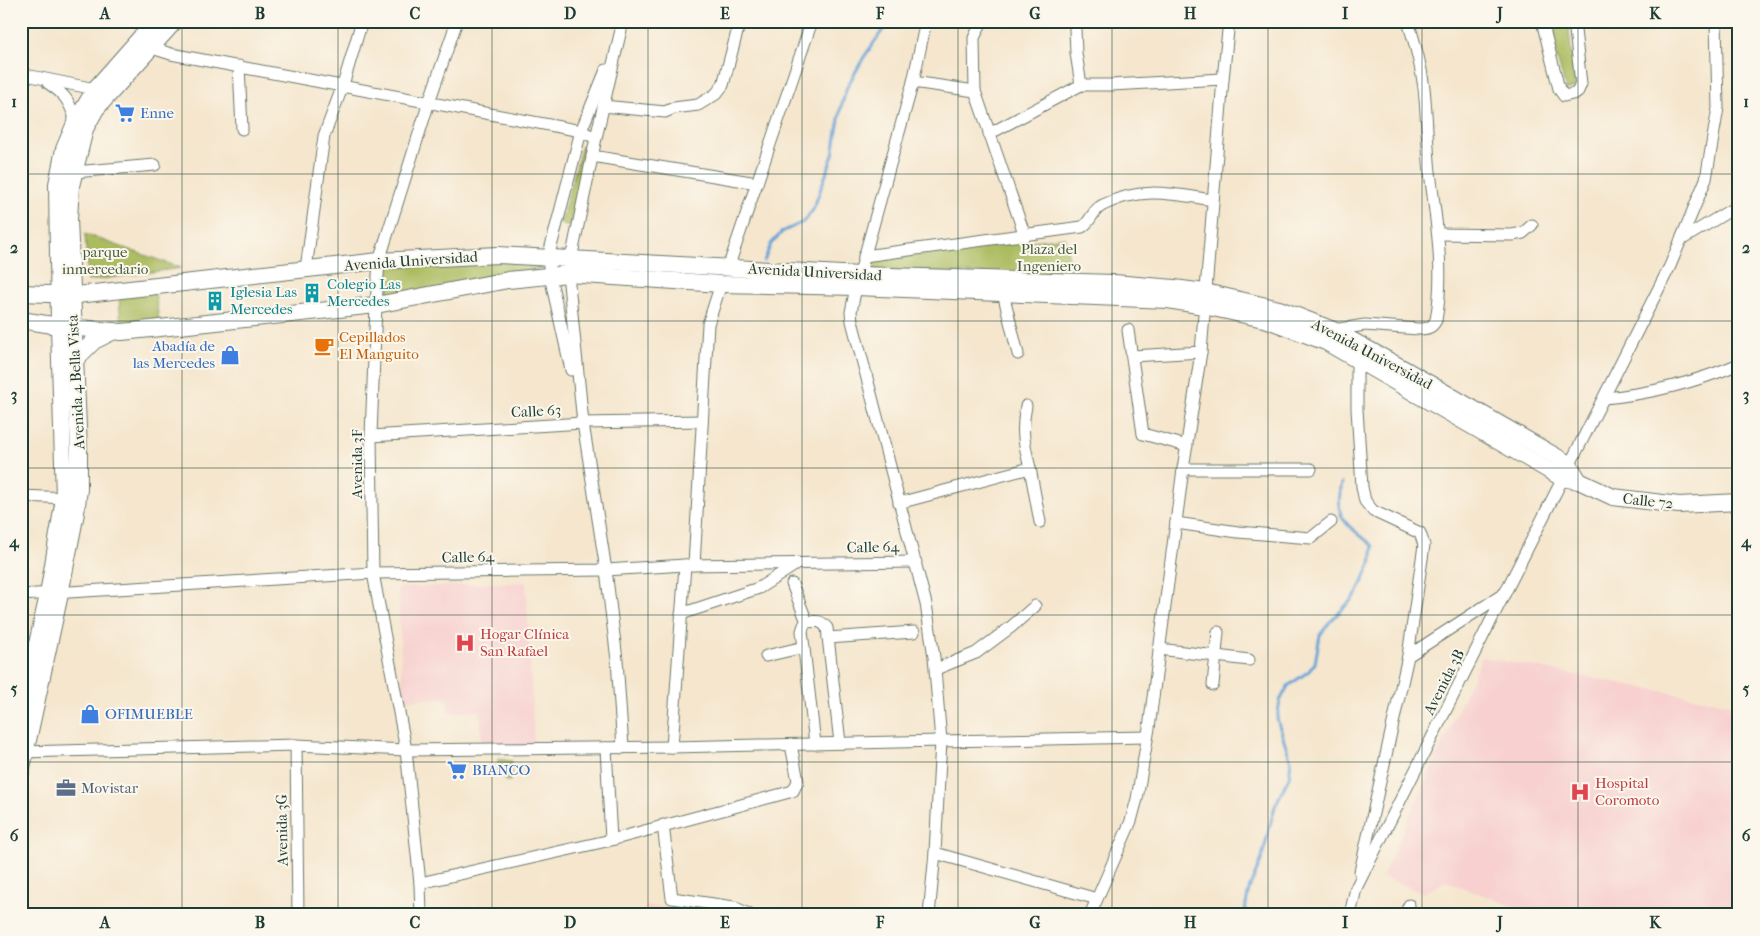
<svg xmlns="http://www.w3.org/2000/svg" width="1760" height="936" viewBox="0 0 1760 936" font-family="'IM FELL French Canon',serif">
<rect width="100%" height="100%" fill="#fbf7ec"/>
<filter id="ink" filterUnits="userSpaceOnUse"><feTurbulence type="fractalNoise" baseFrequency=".02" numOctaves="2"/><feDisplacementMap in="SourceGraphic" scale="10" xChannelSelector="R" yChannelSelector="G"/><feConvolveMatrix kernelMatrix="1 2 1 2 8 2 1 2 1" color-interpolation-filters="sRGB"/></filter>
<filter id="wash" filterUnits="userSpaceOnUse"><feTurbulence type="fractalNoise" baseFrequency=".0096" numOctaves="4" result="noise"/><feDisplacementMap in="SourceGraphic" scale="20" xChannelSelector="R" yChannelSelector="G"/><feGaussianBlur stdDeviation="1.12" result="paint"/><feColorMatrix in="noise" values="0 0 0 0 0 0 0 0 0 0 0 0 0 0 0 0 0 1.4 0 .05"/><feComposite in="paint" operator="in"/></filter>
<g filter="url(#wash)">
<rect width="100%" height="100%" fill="#f5e6cd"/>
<g fill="#f7d0cf">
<path d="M 526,582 L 534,745 L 482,747 L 480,711 L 448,713 L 447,698 L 403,700 L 398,588 Z"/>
<path d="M 1482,657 L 1739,706 L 1739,915 L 1536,915 L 1446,881 L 1424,893 L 1382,877 Z"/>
<path d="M 646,906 L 704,910 L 704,915 L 646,915 Z"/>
</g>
<g fill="#abbb5e" stroke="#657c49">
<path d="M 1547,21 L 1568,21 L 1575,87 L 1566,90 Z"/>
<path d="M 582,146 L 590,147 L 572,228 L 560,224 Z"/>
<path d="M 85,234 L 181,268 L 88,281 Z"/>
<path d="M 1065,237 L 1072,277 L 872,270 L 872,261 Z"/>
<path d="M 379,261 L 534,261 L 538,270 L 376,305 Z"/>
<path d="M 155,292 L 159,321 L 121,325 L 119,297 Z"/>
<path d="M 498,759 L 512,761 L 510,781 L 505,781 L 504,776 L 499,775 Z"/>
</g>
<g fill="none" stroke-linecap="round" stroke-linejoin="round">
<g stroke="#65a2d6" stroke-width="3">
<path d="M 764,261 L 771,244 L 782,232 L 803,222 L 813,210 L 833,155 L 841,107 L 847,87 L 864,57 L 889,21"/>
<path d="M 1244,915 L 1249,889 L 1261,861 L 1275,806 L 1289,777 L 1291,761 L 1277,719 L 1280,701 L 1288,686 L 1309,671 L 1315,663 L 1320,635 L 1329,623 L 1357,594 L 1371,563 L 1373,546 C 1346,522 1333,522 1342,483"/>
</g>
</g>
</g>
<g filter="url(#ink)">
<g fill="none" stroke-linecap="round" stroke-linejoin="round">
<defs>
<g id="street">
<path d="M 623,21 L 596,138 L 568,274 L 583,423 L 606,570 L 617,660 L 623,748"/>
<path d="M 982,21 L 974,38 L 975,91 L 1025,236"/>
<path d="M 1542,21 L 1559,89 L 1564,96 L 1577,93 L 1581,84 L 1574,21"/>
<path d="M 1075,29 L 1076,53 L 1081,85"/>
<path d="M 147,44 L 152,48 L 171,54 L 581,131 L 596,138"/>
<path d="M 239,66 L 242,129"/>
<path d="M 21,74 L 95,89"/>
<path d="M 913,82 L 975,91"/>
<path d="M 48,83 C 66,95 69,101 76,121"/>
<path d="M 603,106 L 665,112 L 674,108 L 698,105 L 716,94 L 723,85 L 740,21"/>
<path d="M 989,134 L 1081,85 L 1111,85 L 1223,79"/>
<path d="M 592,156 L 757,183"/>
<path d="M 74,172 L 155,165"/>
<path d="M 1439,234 L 1512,235 L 1523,233 L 1532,225"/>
<path d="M 1681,240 L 1739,205"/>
<path d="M 864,256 L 1082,227 C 1091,222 1092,210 1103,205 C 1142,186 1172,194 1213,200"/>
<path d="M 728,268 L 812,21"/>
<path d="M 306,269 L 324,136 L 343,85 L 362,21"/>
<path d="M 1003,293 L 1018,354"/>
<path d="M 1128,330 L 1143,434 L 1187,446"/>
<path d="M 1333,330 L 1365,325 L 1418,329 C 1427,329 1432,328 1436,320 C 1445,271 1436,221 1430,172 C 1427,144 1427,116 1424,88 C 1421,65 1415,43 1408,21"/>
<path d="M 1132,356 L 1201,352"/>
<path d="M 1357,360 L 1357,409 L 1362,487 L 1365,501 L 1373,511 L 1420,533 L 1424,545 L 1408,656"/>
<path d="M 571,370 L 550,276 L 548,258 L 581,131 L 606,70"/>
<path d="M 1604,398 C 1650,394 1696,382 1739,364"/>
<path d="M 371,436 L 583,423 L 702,421"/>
<path d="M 1030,468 L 1040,522"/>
<path d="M 1183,469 L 1311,469"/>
<path d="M 21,496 L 69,498"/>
<path d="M 899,503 L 1030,468 C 1024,444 1021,430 1026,406"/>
<path d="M 1176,523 L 1238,532 L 1311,538 L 1331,522"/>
<path d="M 694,565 L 708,324 L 721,284"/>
<path d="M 792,584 L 807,622"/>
<path d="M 21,595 L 373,573 L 606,570 L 685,565 L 916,562"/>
<path d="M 681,614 L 759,588 L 798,563"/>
<path d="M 828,638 L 914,632"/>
<path d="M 1159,649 L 1249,660"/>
<path d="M 766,656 L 804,647"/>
<path d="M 936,669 L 976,653 L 1011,627 L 1035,606"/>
<path d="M 1213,685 L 1218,632"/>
<path d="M 815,744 L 802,631 L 804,625 L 807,622 C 816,621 821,620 827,628 L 840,743"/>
<path d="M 296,745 L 298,915"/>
<path d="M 672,747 L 685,565"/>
<path d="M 606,748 L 611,840"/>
<path d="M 21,752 L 296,745 L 406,750 L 672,747 L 941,741 L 934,657 L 926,604 L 852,321 L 851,312 L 856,287 L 913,82 L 926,21"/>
<path d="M 663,825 L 672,898 L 734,907 L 750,915"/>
<path d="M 935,853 L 1097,899"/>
<path d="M 1360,872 L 1408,656 L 1505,593"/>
<path d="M 420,883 L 611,840 L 793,791 L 798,781 L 791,745"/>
<path d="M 421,915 L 420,883 L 406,750 L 373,573 L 371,436 L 376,305 L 379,261 L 429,102 L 457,21"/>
<path d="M 929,915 L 935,853 L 941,741 L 1147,737"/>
<path d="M 1090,915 L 1131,821 L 1137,799 L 1149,728 L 1183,469 L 1201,352 L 1223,79 L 1229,21"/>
<path d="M 1350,915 L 1356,888 L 1670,266 L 1706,179 L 1718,108 L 1716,21"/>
<path d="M 1405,915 L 1409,905"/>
</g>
<g id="secondary">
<path d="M 21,293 L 77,295 L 379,261 L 498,255 L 860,275 L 1114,283 L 1174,288 L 1205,292 L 1279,309 L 1333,330 L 1404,369 L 1569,464 L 1579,481"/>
<path d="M 21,320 L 59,326 L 122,332 L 376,305 L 508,280 L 568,274 L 721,284 L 856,287 L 1168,300 L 1204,306 L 1268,320 L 1326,342 L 1562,478 L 1579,481 L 1613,497 L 1679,505 L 1739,502"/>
<path d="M 74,361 L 94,341 L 114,331"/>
<path d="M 21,715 L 48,595 L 64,498 L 59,326 L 57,184 L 64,149 L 76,121 L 95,89 L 155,21"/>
<path d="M 21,772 L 60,594 L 76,513 L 79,489 L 79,450 L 69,219 L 71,186 L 85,129 L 96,109 L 175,21"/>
</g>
</defs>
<use href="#street" stroke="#6a786a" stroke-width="13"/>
<use href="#secondary" stroke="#6a786a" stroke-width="18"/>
<use href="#street" stroke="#fff" stroke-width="11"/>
<use href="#secondary" stroke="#fff" stroke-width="16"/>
</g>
</g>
<path fill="none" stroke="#1f3d34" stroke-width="1" stroke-opacity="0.55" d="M 182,21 L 182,915M 338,21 L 338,915M 492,21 L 492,915M 648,21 L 648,915M 802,21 L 802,915M 958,21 L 958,915M 1112,21 L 1112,915M 1268,21 L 1268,915M 1422,21 L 1422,915M 1578,21 L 1578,915M 21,174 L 1739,174M 21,321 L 1739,321M 21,468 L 1739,468M 21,615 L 1739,615M 21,762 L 1739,762"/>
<defs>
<symbol id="supermarket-bare" viewBox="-9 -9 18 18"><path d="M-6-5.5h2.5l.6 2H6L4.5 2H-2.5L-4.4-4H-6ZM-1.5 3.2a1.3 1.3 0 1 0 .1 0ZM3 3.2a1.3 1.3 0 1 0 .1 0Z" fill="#3f7fe0" stroke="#fbf7ec" stroke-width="2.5" paint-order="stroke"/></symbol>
<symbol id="building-bare" viewBox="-9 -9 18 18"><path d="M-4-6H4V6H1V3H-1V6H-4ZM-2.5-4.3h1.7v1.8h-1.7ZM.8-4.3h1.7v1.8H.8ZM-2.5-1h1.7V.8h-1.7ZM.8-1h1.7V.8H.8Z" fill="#0f9aa8" stroke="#fbf7ec" stroke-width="2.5" paint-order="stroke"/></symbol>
<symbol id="cafe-bare" viewBox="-9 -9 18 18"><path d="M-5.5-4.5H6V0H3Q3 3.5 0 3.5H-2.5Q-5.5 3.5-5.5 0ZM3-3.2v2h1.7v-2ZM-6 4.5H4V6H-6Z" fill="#e8710a" stroke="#fbf7ec" stroke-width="2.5" paint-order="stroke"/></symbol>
<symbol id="shop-bare" viewBox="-9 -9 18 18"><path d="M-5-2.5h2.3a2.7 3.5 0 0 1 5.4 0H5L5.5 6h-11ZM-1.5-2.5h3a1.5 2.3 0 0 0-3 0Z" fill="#3f7fe0" stroke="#fbf7ec" stroke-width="2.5" paint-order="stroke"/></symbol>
<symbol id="hospital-bare" viewBox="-9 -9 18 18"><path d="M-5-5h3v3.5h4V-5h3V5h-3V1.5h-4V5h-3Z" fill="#e0444e" stroke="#fbf7ec" stroke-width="2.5" paint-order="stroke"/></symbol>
<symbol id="office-bare" viewBox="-9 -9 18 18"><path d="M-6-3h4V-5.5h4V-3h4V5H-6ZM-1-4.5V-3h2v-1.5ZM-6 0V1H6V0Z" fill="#5c6f8a" stroke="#fbf7ec" stroke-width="2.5" paint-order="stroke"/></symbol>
</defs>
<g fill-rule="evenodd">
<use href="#supermarket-bare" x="111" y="99" width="28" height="28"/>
<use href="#building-bare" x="298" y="279" width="28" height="28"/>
<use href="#building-bare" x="201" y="287" width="28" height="28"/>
<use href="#cafe-bare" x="310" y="332" width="28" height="28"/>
<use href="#shop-bare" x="216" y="341" width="28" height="28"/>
<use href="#hospital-bare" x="451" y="629" width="28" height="28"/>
<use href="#shop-bare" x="76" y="700" width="28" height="28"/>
<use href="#supermarket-bare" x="443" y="756" width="28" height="28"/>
<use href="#office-bare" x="52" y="774" width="28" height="28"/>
<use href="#hospital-bare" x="1566" y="778" width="28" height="28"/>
</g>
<g text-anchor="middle" stroke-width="4" stroke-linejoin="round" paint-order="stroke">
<g font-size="15" fill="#366cbe" stroke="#fbf7ec" text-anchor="start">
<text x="140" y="118">Enne</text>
<text x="215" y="351" text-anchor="end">Abadía de<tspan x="215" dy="17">las Mercedes</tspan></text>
<text x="105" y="719">OFIMUEBLE</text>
<text x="472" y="775">BIANCO</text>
</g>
<g font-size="15" fill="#425c3e" stroke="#fbf7ec">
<text x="1049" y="254">Plaza del<tspan x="1049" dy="17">Ingeniero</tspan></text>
<text x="105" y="257">parque<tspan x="105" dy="17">inmercedario</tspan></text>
</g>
<g font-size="15" fill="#1f3d34" stroke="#fbf7ec">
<text transform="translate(411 261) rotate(-4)" y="5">Avenida Universidad</text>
<text transform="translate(815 272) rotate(3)" y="5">Avenida Universidad</text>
<text transform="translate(1372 354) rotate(28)" y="5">Avenida Universidad</text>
<text transform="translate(76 382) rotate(-93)" y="5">Avenida 4 Bella Vista</text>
<text transform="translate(536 411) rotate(-3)" y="5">Calle 63</text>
<text transform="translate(357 464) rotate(-90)" y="5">Avenida 3F</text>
<text transform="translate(1648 501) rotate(6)" y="5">Calle 72</text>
<text transform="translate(873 547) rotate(-1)" y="5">Calle 64</text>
<text transform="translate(468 557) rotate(-1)" y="5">Calle 64</text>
<text transform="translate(1444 682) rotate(-63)" y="5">Avenida 3B</text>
<text transform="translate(282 830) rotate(-91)" y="5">Avenida 3G</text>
</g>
<g font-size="15" fill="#0d838f" stroke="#fbf7ec" text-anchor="start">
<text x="327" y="289">Colegio Las<tspan x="327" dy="17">Mercedes</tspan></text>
<text x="230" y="297">Iglesia Las<tspan x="230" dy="17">Mercedes</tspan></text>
</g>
<g font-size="15" fill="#c56008" stroke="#fbf7ec" text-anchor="start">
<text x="339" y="342">Cepillados<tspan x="339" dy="17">El Manguito</tspan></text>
</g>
<g font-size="15" fill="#be3a42" stroke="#fbf7ec" text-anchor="start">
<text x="480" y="639">Hogar Clínica<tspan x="480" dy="17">San Rafael</tspan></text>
<text x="1595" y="788">Hospital<tspan x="1595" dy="17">Coromoto</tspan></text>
</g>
<g font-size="15" fill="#4e5e75" stroke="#fbf7ec" text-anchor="start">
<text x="81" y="793">Movistar</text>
</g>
</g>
<rect width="1760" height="936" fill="none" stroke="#fbf7ec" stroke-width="55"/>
<rect x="28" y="28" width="1704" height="880" fill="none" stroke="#1f3d34" stroke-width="2"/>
<g font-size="16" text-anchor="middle" font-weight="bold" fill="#1f3d34">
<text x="105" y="19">A</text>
<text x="260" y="19">B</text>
<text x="415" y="19">C</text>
<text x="570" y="19">D</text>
<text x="725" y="19">E</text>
<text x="880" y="19">F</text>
<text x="1035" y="19">G</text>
<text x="1190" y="19">H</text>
<text x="1345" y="19">I</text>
<text x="1500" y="19">J</text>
<text x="1655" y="19">K</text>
<text x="14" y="107">1</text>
<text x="1746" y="107">1</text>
<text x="14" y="253">2</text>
<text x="1746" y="253">2</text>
<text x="14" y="400">3</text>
<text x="1746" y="400">3</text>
<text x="14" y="547">4</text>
<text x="1746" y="547">4</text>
<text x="14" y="694">5</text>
<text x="1746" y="694">5</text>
<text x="14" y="841">6</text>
<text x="1746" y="841">6</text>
<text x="105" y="928">A</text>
<text x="260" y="928">B</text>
<text x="415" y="928">C</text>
<text x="570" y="928">D</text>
<text x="725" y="928">E</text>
<text x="880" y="928">F</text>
<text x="1035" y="928">G</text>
<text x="1190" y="928">H</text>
<text x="1345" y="928">I</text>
<text x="1500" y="928">J</text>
<text x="1655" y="928">K</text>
</g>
</svg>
